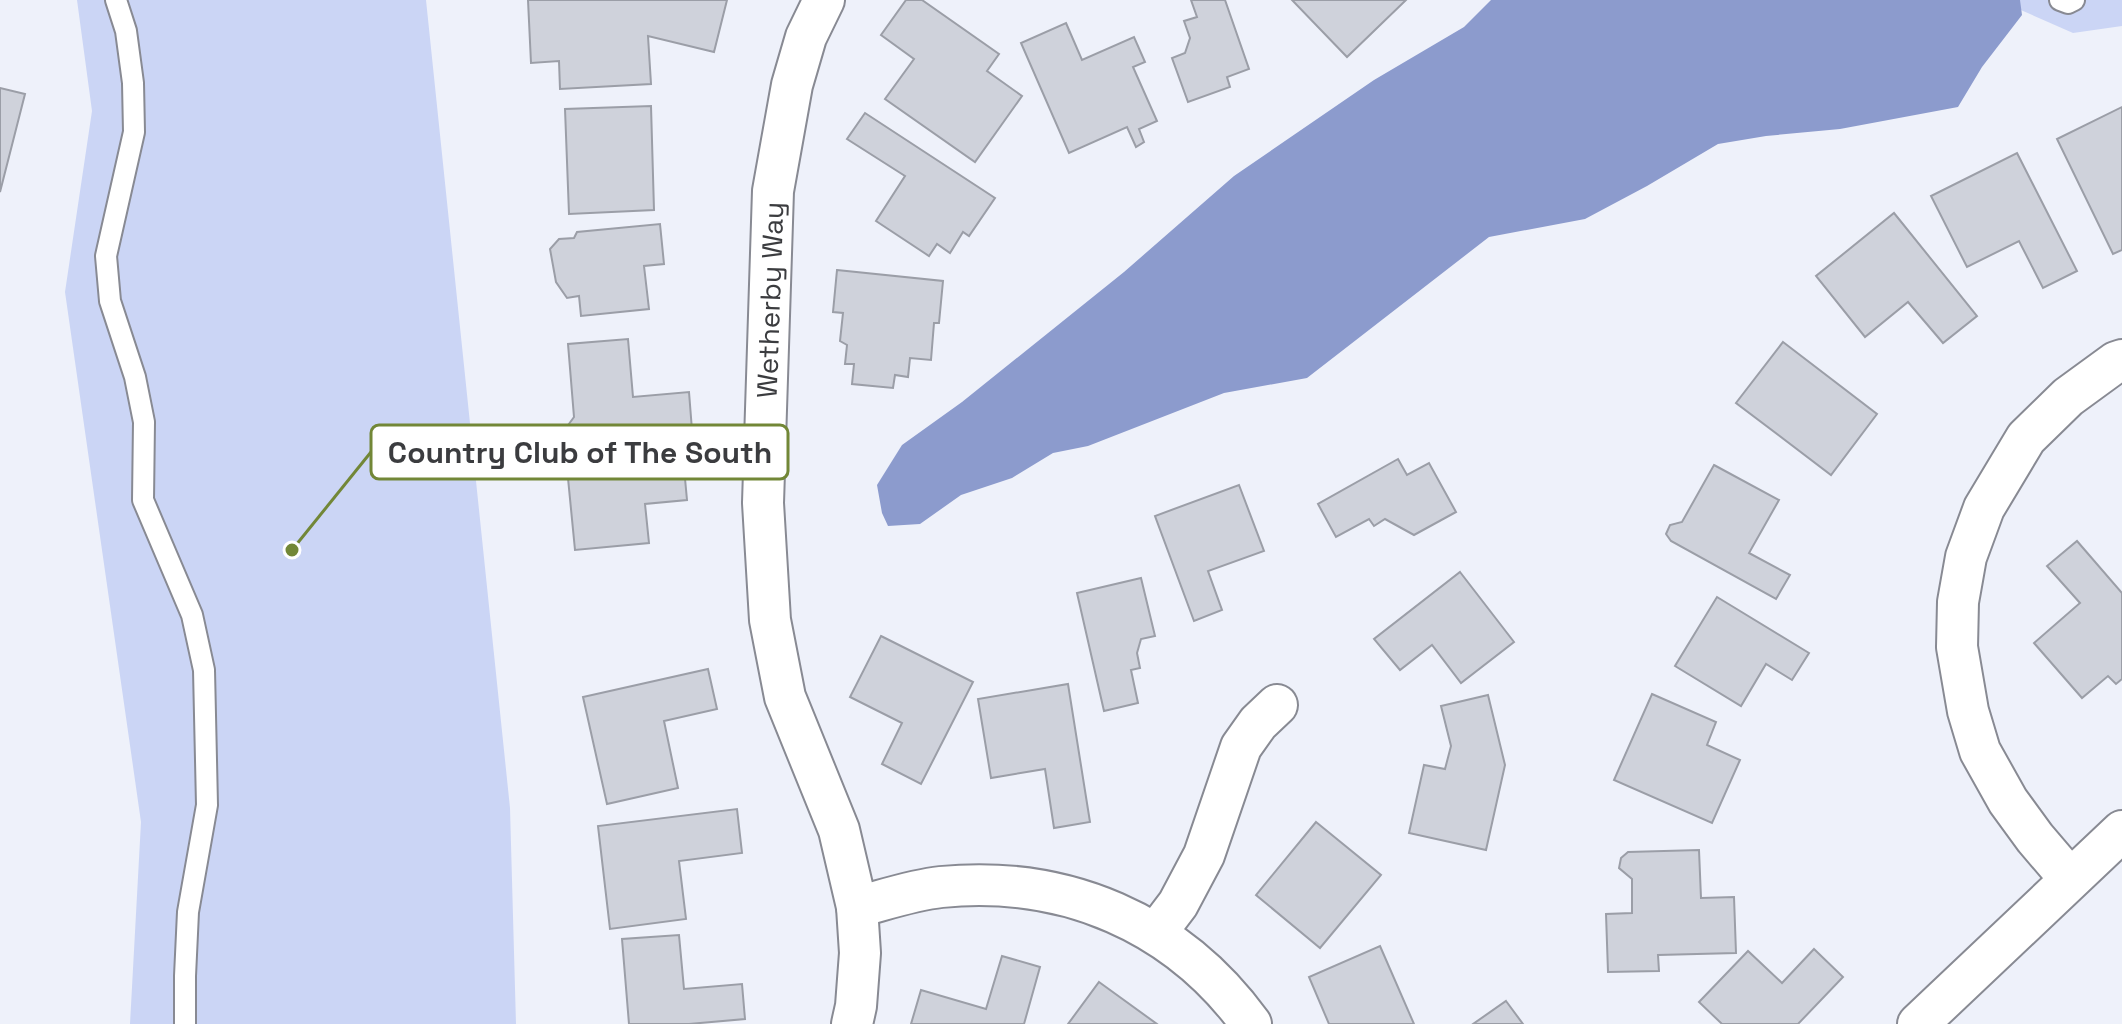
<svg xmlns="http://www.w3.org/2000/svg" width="2122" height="1024" viewBox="0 0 2122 1024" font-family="'Space Grotesk',sans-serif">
<rect width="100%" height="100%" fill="#eef1fa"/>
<g fill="#cbd5f5">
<path d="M 77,0 L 426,0 L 510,808 L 516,1024 L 130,1024 L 141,822 L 65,292 L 92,111 Z"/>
<path d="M 1998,0 L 2122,0 L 2122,26 L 2073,33 Z"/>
</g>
<path fill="#8c9bcd" d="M 1491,0 L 2020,0 L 2022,15 L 1982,67 L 1958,107 L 1840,129 L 1766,136 L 1718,144 L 1647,186 L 1585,219 L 1489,237 L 1307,378 L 1224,393 L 1088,446 L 1053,453 L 1012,478 L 961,495 L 920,524 L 888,526 L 882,513 L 877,485 L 902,445 L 962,402 L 1124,272 L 1234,176 L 1374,80 L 1464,27 Z"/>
<g fill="#cfd2db" stroke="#9b9ea7" stroke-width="2">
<path d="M 528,0 L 727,0 L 714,52 L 648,36 L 651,84 L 560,89 L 559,61 L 531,63 Z"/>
<path d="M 906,0 L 922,0 L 999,54 L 987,71 L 1022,96 L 975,162 L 885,99 L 914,59 L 881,35 Z"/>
<path d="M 1191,0 L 1225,0 L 1249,69 L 1227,77 L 1230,87 L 1188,102 L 1172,58 L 1185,53 L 1190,38 L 1184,21 L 1197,17 Z"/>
<path d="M 1292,0 L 1406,0 L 1347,57 Z"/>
<path d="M 1066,23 L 1082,60 L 1134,37 L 1145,62 L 1133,67 L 1157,121 L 1139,129 L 1144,142 L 1136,147 L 1127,127 L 1069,153 L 1021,43 Z"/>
<path d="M 0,88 L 25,94 L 0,192 Z"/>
<path d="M 651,106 L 654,210 L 569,214 L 565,109 Z"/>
<path d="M 2122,107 L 2122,250 L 2113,254 L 2057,139 Z"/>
<path d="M 865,113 L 995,198 L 969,236 L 963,232 L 950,253 L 937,244 L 929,256 L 876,221 L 905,176 L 847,139 Z"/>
<path d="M 2017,153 L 2077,271 L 2043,288 L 2019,241 L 1967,267 L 1931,196 Z"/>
<path d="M 1894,213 L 1977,316 L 1943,343 L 1908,302 L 1865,337 L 1816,276 Z"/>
<path d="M 660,224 L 664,264 L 644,266 L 649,309 L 581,316 L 579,296 L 567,298 L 556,282 L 550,249 L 559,239 L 574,238 L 577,232 Z"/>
<path d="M 837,270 L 943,281 L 939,323 L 934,323 L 931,360 L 910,358 L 908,377 L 895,375 L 893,388 L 852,384 L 854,364 L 845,364 L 847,345 L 840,341 L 843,313 L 833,312 Z"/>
<path d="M 628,339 L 633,397 L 689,392 L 692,430 L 571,441 L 567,434 L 566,428 L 574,417 L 568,344 Z"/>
<path d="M 1783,342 L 1877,414 L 1831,475 L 1736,403 Z"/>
<path d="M 683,457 L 687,500 L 645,504 L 649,543 L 575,550 L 567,468 Z"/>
<path d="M 1398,459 L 1407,475 L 1429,463 L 1456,512 L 1414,535 L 1385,519 L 1374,526 L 1369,519 L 1336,537 L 1318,504 Z"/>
<path d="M 1714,465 L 1779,500 L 1749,553 L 1790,575 L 1776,599 L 1671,541 L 1666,534 L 1670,525 L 1682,522 Z"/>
<path d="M 1239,485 L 1264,551 L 1208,571 L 1222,610 L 1194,621 L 1155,516 Z"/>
<path d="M 2077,541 L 2122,593 L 2122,679 L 2116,684 L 2108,676 L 2082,698 L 2034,643 L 2080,603 L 2047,566 Z"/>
<path d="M 1460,572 L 1514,642 L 1461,683 L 1432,645 L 1400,670 L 1374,639 Z"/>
<path d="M 1141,578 L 1155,636 L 1141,639 L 1137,653 L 1140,668 L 1131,670 L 1138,703 L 1104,711 L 1077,593 Z"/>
<path d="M 1717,597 L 1809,653 L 1792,680 L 1766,664 L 1741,706 L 1675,666 Z"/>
<path d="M 881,636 L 973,682 L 921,784 L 882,764 L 902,723 L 850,697 Z"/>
<path d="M 708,669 L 717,709 L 664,721 L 678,788 L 607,804 L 583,697 Z"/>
<path d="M 1068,684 L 1090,822 L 1054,828 L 1045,769 L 991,778 L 978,699 Z"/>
<path d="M 1652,694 L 1716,722 L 1707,745 L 1740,760 L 1712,823 L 1614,780 Z"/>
<path d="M 1488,695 L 1505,765 L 1486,850 L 1409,833 L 1424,765 L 1445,769 L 1451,746 L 1441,706 Z"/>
<path d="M 737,809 L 742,853 L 679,861 L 686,919 L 610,929 L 598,826 Z"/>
<path d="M 1316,822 L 1381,875 L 1320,948 L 1256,895 Z"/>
<path d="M 1699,850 L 1701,898 L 1734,897 L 1736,953 L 1658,955 L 1659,971 L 1608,972 L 1606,914 L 1632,913 L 1632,879 L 1619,868 L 1621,858 L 1628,852 Z"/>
<path d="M 679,935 L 684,989 L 742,984 L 745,1019 L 689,1024 L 629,1024 L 622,939 Z"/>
<path d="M 1380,946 L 1414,1024 L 1329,1024 L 1309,977 Z"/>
<path d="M 1814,949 L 1843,977 L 1798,1024 L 1722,1024 L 1699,1002 L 1748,951 L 1782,983 Z"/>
<path d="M 1002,956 L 1040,967 L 1024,1024 L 911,1024 L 921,990 L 986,1009 Z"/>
<path d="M 1099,982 L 1157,1024 L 1068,1024 Z"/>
<path d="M 1506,1001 L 1523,1024 L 1473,1024 Z"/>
</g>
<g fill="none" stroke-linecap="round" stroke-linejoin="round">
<defs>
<g id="service">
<path d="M 116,0 L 126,31 L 133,83 L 134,132 L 106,256 L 110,301 L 135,377 L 144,422 L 143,500 L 192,615 L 204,670 L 207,805 L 188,912 L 185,976 L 185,1024"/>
<path d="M 2060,0 L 2068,3 L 2074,0"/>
</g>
<g id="minor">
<path d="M 824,0 L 806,37 L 792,85 L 773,191 L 763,503 L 770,620 L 785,697 L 839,830 L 857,907 L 860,953 L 856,1006 L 852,1024"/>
<path d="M 2070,879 L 2035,838 L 2008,801 L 1980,751 L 1968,711 L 1957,647 L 1958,602 L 1966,557 L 1984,508 L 2026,438 L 2068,397 L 2116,362 L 2122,360"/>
<path d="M 857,907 C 884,900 913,890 941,887 C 1065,875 1177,922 1251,1024"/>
<path d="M 1156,933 L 1178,904 L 1204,855 L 1241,747 L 1258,723 L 1277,705"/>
<path d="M 1918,1024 L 2122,831"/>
</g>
</defs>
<use href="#service" stroke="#888a93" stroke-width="24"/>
<use href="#minor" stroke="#888a93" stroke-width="44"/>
<use href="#service" stroke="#fff" stroke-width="20"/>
<use href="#minor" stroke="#fff" stroke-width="40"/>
</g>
<g text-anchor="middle" stroke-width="6" stroke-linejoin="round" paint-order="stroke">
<g font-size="28" fill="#3b3c3f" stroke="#fff">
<text transform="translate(770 300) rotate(-88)" y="10">Wetherby Way</text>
</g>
</g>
<path fill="none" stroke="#728737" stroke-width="3" d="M292 550L371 452"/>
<circle fill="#728737" stroke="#fff" stroke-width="3" cx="292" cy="550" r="8"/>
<rect fill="#fff" stroke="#728737" stroke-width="3" x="371" y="425" width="417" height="54" rx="8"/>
<g font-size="30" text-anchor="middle" font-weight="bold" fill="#3b3c3f">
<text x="580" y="463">Country Club of The South</text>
</g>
</svg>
